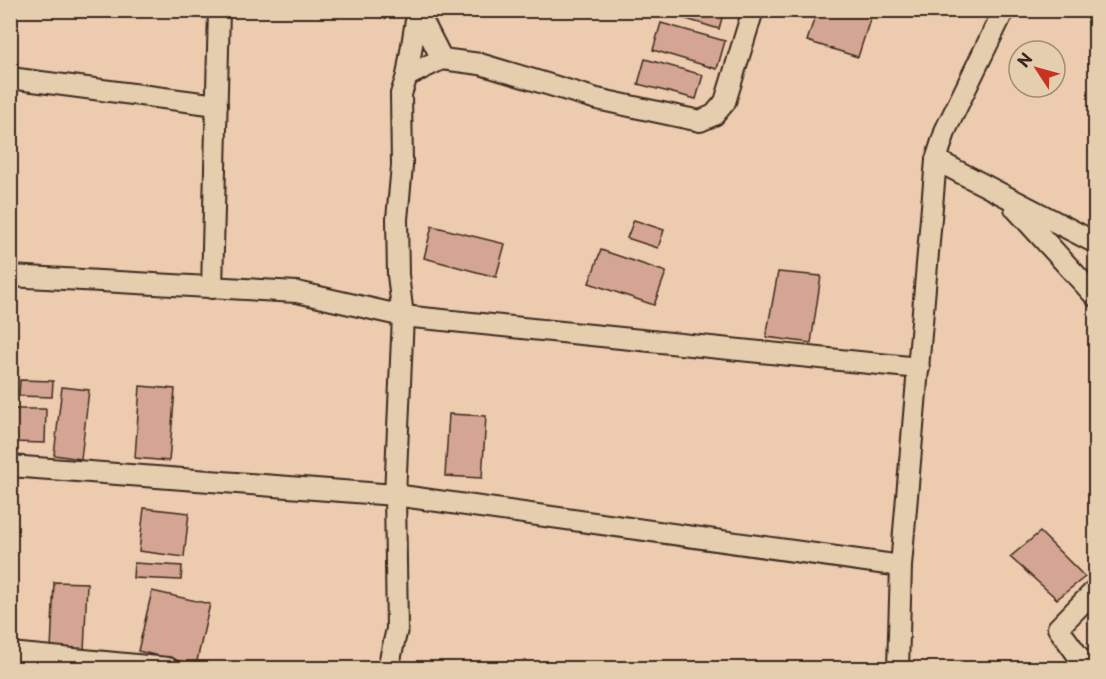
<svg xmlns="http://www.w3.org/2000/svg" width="1106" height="679" viewBox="0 0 1106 679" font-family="'Playpen Sans',sans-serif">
<rect width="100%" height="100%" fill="#eccbaf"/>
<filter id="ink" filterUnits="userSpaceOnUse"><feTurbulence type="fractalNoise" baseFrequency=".0167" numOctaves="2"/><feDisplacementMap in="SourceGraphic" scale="12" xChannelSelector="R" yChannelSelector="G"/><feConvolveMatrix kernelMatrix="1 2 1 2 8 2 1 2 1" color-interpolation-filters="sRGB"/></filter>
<g filter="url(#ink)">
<g fill="#d5a593" stroke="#3b2a1e" stroke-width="1.5">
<path d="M 657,10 L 724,10 L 719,29 Z"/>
<path d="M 817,10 L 873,10 L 858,57 L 807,41 Z"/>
<path d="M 661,23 L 725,41 L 717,69 L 653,50 Z"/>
<path d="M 645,59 L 703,75 L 696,99 L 638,84 Z"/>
<path d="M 634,220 L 664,230 L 658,248 L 627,238 Z"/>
<path d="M 432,226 L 505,244 L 496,277 L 424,258 Z"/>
<path d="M 601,250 L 666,272 L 654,305 L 589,283 Z"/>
<path d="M 778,272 L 821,276 L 811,343 L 766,337 Z"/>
<path d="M 20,380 L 53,381 L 52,397 L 19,396 Z"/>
<path d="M 140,386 L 175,389 L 169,461 L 135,458 Z"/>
<path d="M 62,387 L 89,390 L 81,459 L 54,455 Z"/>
<path d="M 10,409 L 46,409 L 45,443 L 10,442 Z"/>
<path d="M 449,414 L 486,416 L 482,478 L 445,476 Z"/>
<path d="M 144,508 L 189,513 L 184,557 L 139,551 Z"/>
<path d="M 1040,532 L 1085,577 L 1057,599 L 1010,557 Z"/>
<path d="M 134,563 L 182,566 L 181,580 L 133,578 Z"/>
<path d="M 54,582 L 87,583 L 84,652 L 51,650 Z"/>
<path d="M 152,591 L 210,604 L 196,665 L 138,651 Z"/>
</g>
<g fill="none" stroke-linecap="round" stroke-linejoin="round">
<defs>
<g id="street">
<path d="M 417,10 L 442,59 L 480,64 L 597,99 L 700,121 L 714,115 L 725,102 L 753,10"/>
<path d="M 407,76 L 417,14"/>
<path d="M 10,78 L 217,105"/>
<path d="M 936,160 L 1096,243"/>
<path d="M 1015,208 L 1096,297"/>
<path d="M 10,276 L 297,292 L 403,316 L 919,368"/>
<path d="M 212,288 L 219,10"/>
<path d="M 10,466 L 395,495 L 403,316 L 398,275 L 397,219 L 402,166 L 401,94 L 407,76 L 442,59"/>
<path d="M 10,653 L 168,668"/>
<path d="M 388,668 L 397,629 L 395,495 L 901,566"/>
<path d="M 898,668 L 901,566 L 936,160 L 946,129 L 1004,10"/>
<path d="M 1087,668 L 1058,628 L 1096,589"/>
</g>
</defs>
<use href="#street" stroke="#3b2a1e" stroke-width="24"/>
<use href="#street" stroke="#e5ceae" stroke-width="20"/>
</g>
</g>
<rect width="1106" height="679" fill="none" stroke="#e5ceae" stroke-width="36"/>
<rect x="18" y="18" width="1070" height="643" fill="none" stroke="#3b2a1e" stroke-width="2" filter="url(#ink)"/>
<g transform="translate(1037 69) rotate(306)"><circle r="28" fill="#e5ceae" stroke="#a18c74" stroke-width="1.5"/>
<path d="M0-4.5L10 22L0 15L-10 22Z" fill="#c8321e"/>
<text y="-9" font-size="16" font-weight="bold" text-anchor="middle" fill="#3b2a1e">N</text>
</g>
</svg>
